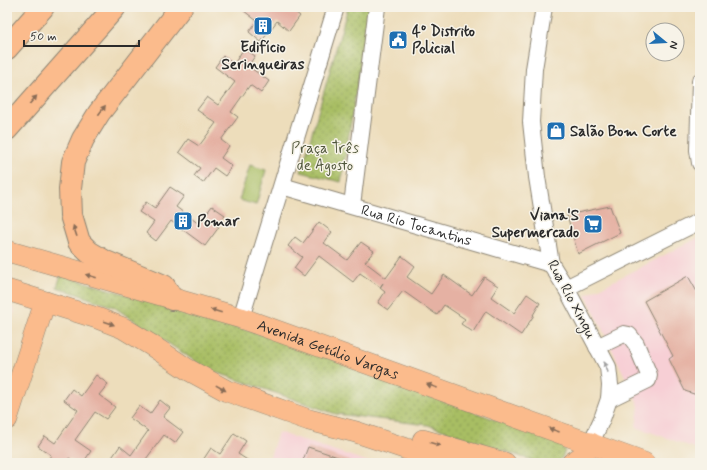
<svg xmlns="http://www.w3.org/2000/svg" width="707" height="470" viewBox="0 0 707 470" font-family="Mynerve,sans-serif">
<defs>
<pattern id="grass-dots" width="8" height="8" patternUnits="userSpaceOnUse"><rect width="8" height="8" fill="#a8be63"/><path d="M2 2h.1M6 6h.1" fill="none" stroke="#899b52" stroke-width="1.8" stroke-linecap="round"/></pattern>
</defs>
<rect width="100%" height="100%" fill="#f7f3e8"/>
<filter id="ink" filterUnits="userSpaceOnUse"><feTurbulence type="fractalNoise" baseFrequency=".025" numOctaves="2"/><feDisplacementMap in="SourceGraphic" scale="8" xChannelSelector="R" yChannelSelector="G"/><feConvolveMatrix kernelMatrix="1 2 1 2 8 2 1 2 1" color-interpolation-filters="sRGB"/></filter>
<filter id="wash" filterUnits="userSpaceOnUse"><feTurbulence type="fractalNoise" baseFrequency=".012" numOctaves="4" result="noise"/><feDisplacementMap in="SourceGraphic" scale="16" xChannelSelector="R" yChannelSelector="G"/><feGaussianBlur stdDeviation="0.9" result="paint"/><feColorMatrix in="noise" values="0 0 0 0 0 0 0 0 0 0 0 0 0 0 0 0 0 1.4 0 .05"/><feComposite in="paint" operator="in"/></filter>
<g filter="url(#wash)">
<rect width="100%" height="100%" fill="#edddbb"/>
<g fill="#f7cfd5">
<path d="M 700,237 L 700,450 L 636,427 L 639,406 L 586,295 Z"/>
<path d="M 7,307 L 15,309 L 7,336 Z"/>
<path d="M 278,432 L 372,463 L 268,463 Z"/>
</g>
<g fill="url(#grass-dots)" stroke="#6a7447">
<path d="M 348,7 L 370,7 L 341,182 L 301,172 Z"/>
<path d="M 61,275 L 280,340 L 561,444 L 565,450 C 560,466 554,463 540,463 L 428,425 L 336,414 L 207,369 L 114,307 L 57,287 Z"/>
</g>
<path fill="#a8be63" stroke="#6a7447" d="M 250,165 L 266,170 L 256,205 L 239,200 Z"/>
<g id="blocks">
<g fill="#e5b1a3">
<path d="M 239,7 L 289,7 L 300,16 L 289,31 L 277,21 L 261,42 L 249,32 L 257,21 Z"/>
<path d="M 244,48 L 255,56 L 248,66 L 269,81 L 261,93 L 250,85 L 231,112 L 238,117 L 221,140 L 229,146 L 221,158 L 232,166 L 225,176 L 214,168 L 203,183 L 194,176 L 200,168 L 179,152 L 188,139 L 199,146 L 216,123 L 197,110 L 207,97 L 218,105 L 235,82 L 215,67 L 223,56 L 234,64 Z"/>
<path d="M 170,187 L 184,196 L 176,207 L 199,224 L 212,206 L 225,215 L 217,226 L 219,227 L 205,246 L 171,221 L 156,241 L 146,233 L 154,222 L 139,212 L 146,202 L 155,208 Z"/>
<path d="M 610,206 L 620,233 L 578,254 L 567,215 Z"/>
<path d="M 319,222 L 332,232 L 324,243 L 347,260 L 361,242 L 374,251 L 365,262 L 386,278 L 402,256 L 415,266 L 407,277 L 431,294 L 444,275 L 472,295 L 484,277 L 498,286 L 491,297 L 514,313 L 527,294 L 540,303 L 533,315 L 534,315 L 521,335 L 486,311 L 473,332 L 461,324 L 465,319 L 444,305 L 437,315 L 403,291 L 388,310 L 378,303 L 385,292 L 380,288 L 383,283 L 380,287 L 360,273 L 353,282 L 319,256 L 304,276 L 294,268 L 302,257 L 288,246 L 295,237 L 303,243 Z"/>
<path d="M 688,276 L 700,297 L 700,396 L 685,391 L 669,359 L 673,356 L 644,301 Z"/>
<path d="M 96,375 L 108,384 L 99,395 L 115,407 L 106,419 L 95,412 L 75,440 L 91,451 L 83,463 L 76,463 L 69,458 L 66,463 L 46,463 L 51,455 L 38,446 L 45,436 L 55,443 L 78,410 L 64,400 L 72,389 L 81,396 Z"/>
<path d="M 160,400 L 170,408 L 163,417 L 183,432 L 175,443 L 164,435 L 143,463 L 108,463 L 120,446 L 131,455 L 148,431 L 130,418 L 139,406 L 150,414 Z"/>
<path d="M 234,433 L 246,441 L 238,454 L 252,463 L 201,463 L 211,448 L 220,454 Z"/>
<path d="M 308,447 L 350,461 L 349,463 L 302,463 Z"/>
</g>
</g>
</g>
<g filter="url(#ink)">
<use href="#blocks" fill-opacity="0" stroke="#8c8473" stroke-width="1"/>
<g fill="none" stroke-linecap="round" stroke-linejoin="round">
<defs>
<g id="minor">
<path d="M 544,7 L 534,69 L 531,122 L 537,177 L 551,264 L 566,288 L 608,367 L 610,385 L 609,399 L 602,419 L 591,443"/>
<path d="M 700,81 L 698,150 L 700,163"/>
<path id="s1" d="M 282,186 L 551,264"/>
<path d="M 352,205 L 377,7"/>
<path d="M 566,288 L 700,221"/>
<path d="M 241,318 L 336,7"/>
<path d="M 597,347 L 624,334 L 629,335 L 636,344 L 649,375 L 648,380 L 609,399"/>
</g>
<g id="major">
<path id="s2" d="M 7,251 L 241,318 L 644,463"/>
<path d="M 7,290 L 97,318 L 123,328 L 151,345 L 187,369 L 227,391 L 309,420 L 356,432 L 449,463"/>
<path d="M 7,419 L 45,302"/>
<path d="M 423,440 L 505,463"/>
<path d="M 572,463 L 581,457 L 591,443"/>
</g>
<g id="highway">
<path d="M 7,48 L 43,7"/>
<path d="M 7,129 L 115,7"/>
<path d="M 172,299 L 164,286 L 106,262 L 89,252 L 79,242 L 71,215 L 70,189 L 73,162 L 83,139 L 99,113 L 181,7"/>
</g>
</defs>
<use href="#minor" stroke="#8c8473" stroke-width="18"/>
<use href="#major" stroke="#8c8473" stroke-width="22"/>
<use href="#highway" stroke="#8c8473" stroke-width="24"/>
<use href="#minor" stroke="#fff" stroke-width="16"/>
<use href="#major" stroke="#fbbb8c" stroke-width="21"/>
<use href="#highway" stroke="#fbbb8c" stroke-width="22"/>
</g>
<defs><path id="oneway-solid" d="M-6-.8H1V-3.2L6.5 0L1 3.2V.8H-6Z"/></defs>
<g fill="#896c57">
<use href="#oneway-solid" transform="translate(33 100) rotate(-48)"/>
<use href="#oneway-solid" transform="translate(102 110) rotate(-53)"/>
<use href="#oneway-solid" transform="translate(75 231) rotate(-109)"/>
<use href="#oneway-solid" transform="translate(91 276) rotate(-164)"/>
<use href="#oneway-solid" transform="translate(216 311) rotate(-164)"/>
<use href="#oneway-solid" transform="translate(109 323) rotate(20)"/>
<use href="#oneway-solid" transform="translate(432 386) rotate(-160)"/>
<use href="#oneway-solid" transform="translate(221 388) rotate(29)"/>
<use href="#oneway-solid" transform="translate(554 430) rotate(-160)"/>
<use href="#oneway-solid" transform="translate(435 444) rotate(16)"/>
</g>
<use fill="#a0a0a0" href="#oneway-solid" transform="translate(606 367) rotate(-110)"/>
</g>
<defs>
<symbol id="building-square" viewBox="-11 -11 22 22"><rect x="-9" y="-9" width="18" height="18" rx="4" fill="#1f6fb2" stroke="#f7f3e8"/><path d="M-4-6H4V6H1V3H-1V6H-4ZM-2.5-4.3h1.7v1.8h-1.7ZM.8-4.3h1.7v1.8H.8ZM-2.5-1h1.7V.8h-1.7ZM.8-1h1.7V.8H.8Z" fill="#fff"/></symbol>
<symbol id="civic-square" viewBox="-11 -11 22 22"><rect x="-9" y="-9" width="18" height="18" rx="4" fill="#1f6fb2" stroke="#f7f3e8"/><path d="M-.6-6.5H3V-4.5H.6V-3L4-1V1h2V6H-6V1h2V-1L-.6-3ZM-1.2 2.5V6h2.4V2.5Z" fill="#fff"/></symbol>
<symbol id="shop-square" viewBox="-11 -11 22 22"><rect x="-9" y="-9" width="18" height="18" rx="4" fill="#1f6fb2" stroke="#f7f3e8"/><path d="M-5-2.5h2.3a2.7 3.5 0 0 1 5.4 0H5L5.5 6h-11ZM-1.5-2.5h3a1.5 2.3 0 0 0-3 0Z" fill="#fff"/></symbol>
<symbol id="supermarket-square" viewBox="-11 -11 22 22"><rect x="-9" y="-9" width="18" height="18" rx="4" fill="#1f6fb2" stroke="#f7f3e8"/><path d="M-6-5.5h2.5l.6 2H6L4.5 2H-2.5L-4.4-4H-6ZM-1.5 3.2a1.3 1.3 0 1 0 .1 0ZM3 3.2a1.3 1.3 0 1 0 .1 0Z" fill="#fff"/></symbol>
</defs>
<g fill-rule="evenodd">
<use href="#building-square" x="252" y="15" width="22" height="22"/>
<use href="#civic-square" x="387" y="29" width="22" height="22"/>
<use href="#shop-square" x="545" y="120" width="22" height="22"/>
<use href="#building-square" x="172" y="210" width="22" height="22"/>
<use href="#supermarket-square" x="582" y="213" width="22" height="22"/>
</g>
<g text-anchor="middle" stroke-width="3" stroke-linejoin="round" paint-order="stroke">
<g font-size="15" font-weight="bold" fill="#2b2b2b" stroke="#f7f3e8" text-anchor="start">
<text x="412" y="36">4º Distrito<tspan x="412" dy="17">Policial</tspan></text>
<text x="263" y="52" text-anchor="middle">Edifício<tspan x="263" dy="17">Seringueiras</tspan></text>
<text x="570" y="136">Salão Bom Corte</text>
<text x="579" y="220" text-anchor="end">Viana'S<tspan x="579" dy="17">Supermercado</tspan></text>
<text x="197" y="226">Pomar</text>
</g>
<g font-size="15" fill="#50573c" stroke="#f7f3e8">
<text x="325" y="153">Praça Três<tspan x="325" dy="17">de Agosto</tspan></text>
</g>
<g font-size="15" fill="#2b2b2b" stroke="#f7f3e8">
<text dy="5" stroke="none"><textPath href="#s1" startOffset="140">Rua Rio Tocantins</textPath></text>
<text transform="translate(572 299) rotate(62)" y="5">Rua Rio Xingu</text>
<text dy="5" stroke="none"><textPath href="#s2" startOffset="336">Avenida Getúlio Vargas</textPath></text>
</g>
</g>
<rect width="707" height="470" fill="none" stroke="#f7f3e8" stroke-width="24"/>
<g transform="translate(665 42) rotate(108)"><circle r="19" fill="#f7f3e8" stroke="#a5a39c"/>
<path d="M0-3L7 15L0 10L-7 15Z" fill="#1f6fb2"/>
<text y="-6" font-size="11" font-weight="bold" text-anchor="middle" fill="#2b2b2b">N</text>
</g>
<path d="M24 40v6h115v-6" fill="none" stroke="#2b2b2b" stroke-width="2"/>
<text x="30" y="40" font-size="12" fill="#2b2b2b" stroke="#f7f3e8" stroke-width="3" paint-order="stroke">50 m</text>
</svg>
